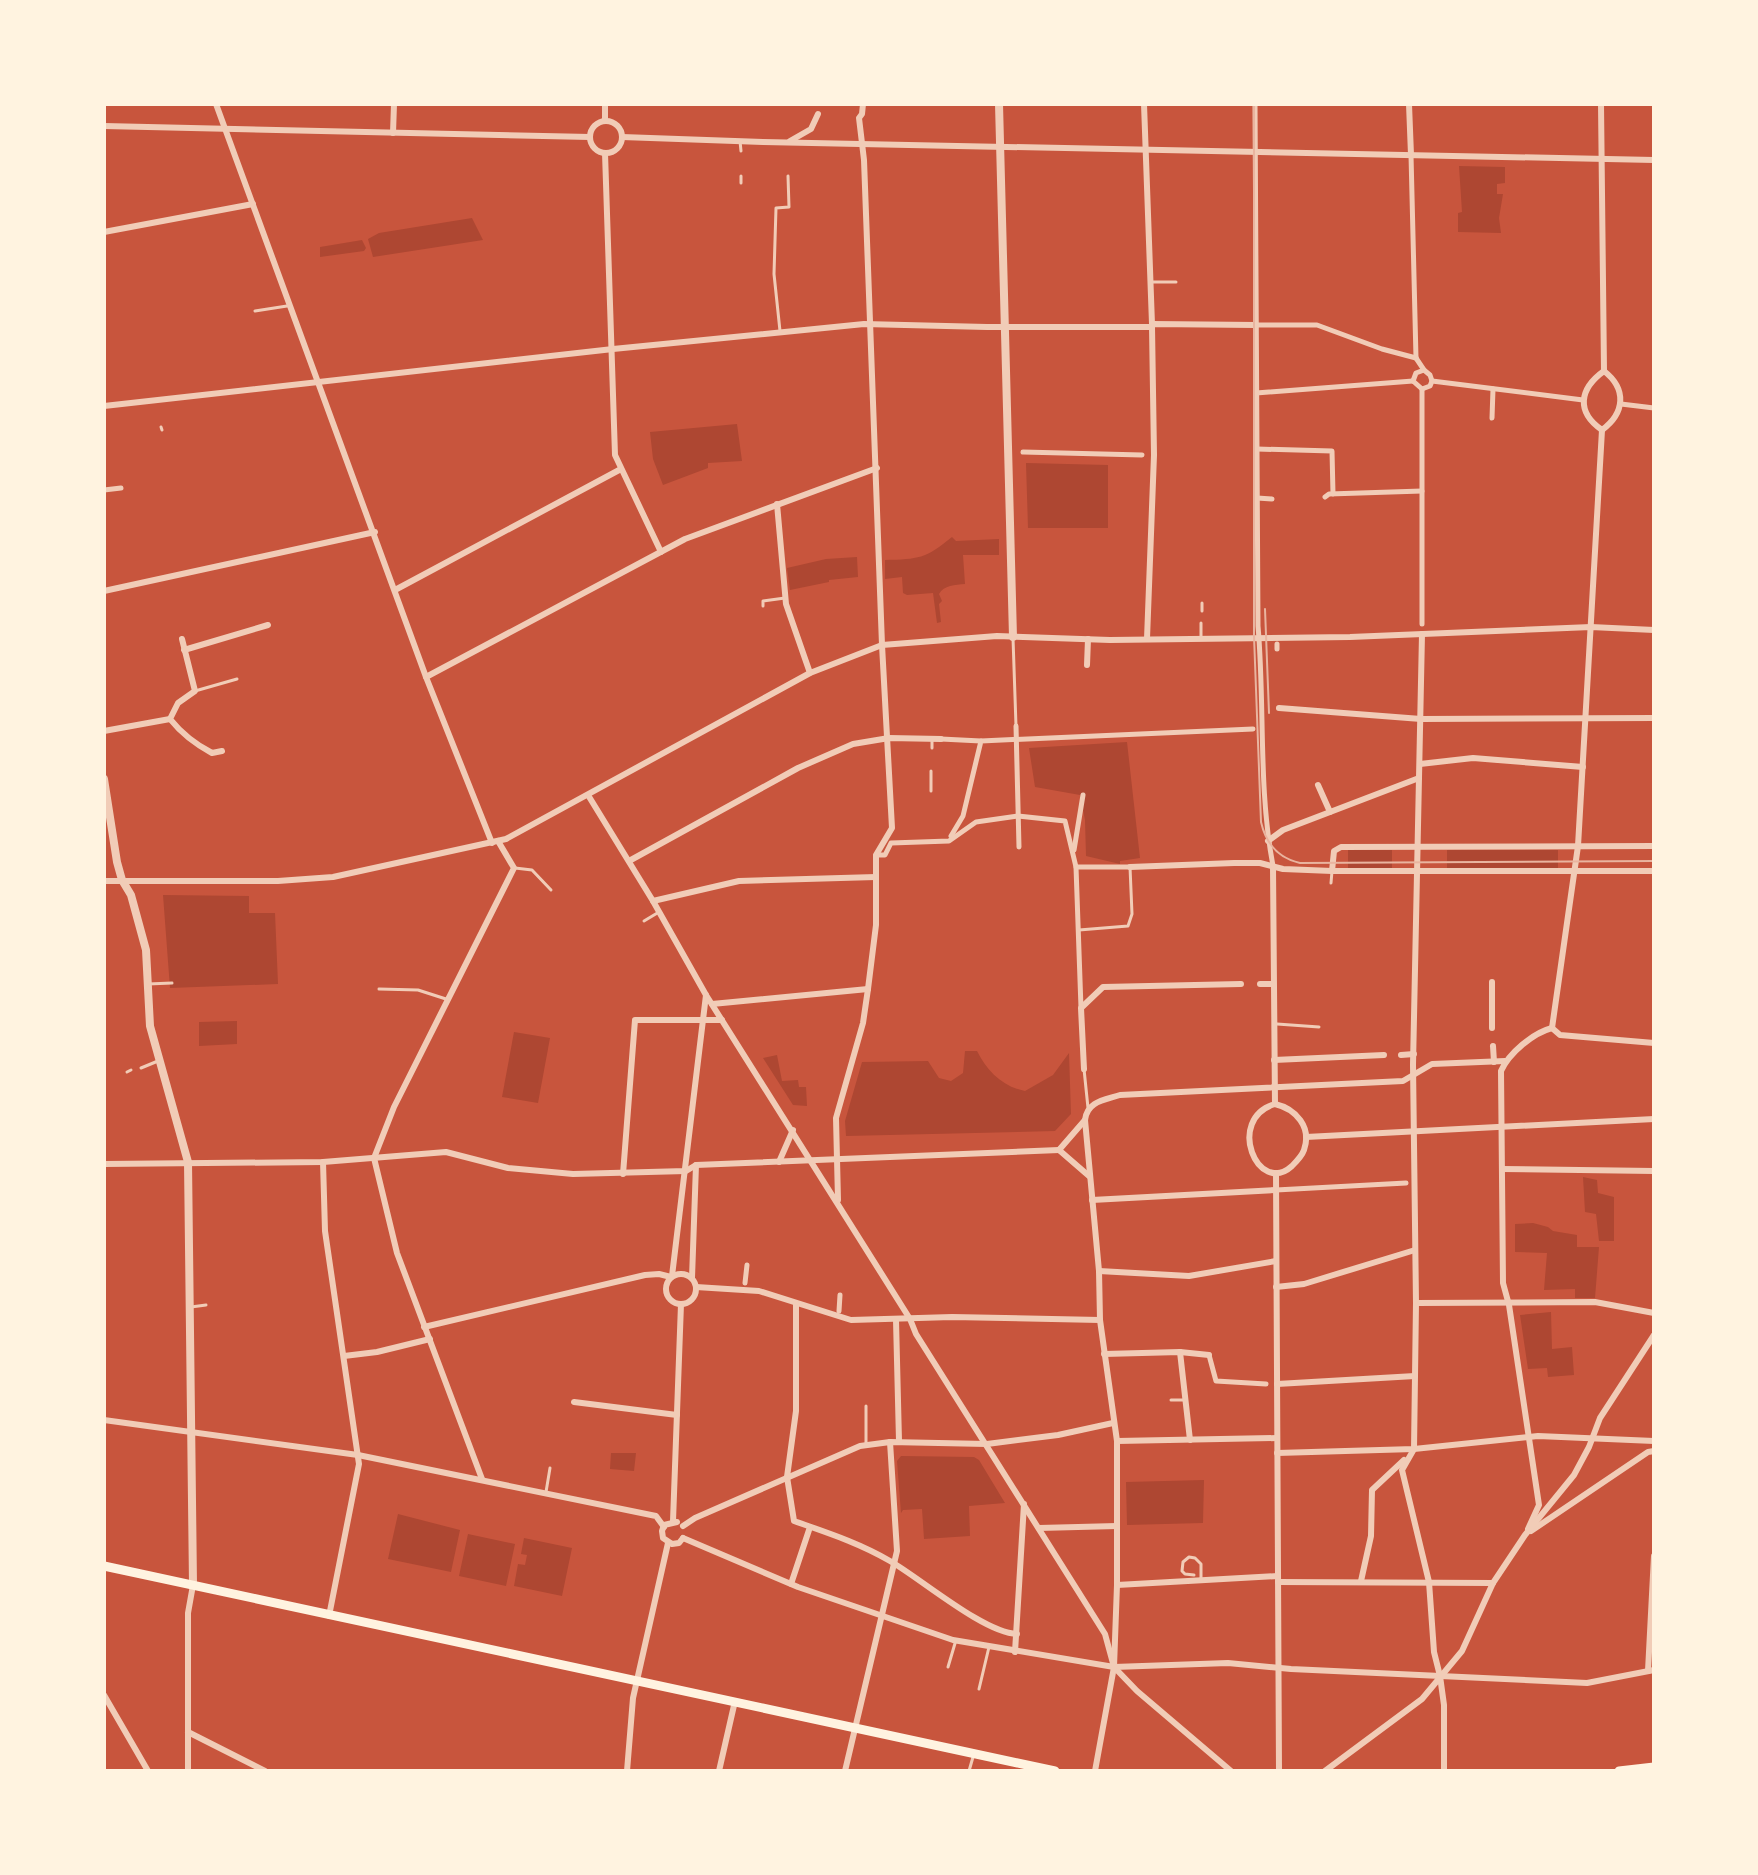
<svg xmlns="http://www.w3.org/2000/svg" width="1758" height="1875" viewBox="0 0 1758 1875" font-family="'PT Sans Narrow',sans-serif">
<rect width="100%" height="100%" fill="#c8553d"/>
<g fill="#ae4732">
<path d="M 1459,166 L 1505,167 L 1505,183 L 1497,184 L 1497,194 L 1503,194 L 1499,218 L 1501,233 L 1458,232 L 1458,213 L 1462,212 Z"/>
<path d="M 472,218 L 483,240 L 373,257 L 368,239 L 379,233 Z"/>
<path d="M 362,240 L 366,248 L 364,251 L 320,257 L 320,247 Z"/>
<path d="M 737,424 L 742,461 L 708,463 L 708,468 L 663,485 L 653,459 L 650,432 Z"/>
<path d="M 1026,463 L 1108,465 L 1108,528 L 1028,528 Z"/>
<path d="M 952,537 L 956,541 L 999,539 L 999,555 L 963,555 L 965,584 C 955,585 944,585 939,594 L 942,601 L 939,604 L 941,622 L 937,623 L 933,593 L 907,595 L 903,593 L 902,577 L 885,579 L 885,560 C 919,559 925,559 952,537 Z"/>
<path d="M 857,557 L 858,577 L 829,580 L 829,582 L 790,590 L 787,568 L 826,559 Z"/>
<path d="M 1127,742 L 1140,858 L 1120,861 L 1120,864 L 1086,856 L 1085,820 L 1080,795 L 1035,787 L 1029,748 Z"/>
<path d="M 1348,850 L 1392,850 L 1392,868 L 1348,869 Z"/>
<path d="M 1447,850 L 1558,850 L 1558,868 L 1447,869 Z"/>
<path d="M 163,895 L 249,896 L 249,913 L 275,913 L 278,984 L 170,988 Z"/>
<path d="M 237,1021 L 237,1044 L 199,1046 L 199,1022 Z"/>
<path d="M 514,1032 L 550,1038 L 538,1103 L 502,1097 Z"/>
<path d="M 965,1051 L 977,1051 C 987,1071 1003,1087 1025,1091 L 1053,1075 L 1069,1053 L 1071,1114 L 1055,1131 L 846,1136 L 845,1121 L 862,1062 L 928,1061 L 939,1078 L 951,1081 L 963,1073 Z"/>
<path d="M 777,1055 L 782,1081 L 798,1080 L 799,1087 L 806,1087 L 807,1106 L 793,1105 L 763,1058 Z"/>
<path d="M 1583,1177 L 1597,1180 L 1598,1193 L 1614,1197 L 1614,1241 L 1599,1241 L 1596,1214 L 1585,1212 Z"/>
<path d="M 1533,1223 L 1548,1227 L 1553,1231 L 1577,1235 L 1577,1247 L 1599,1247 L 1595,1298 L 1575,1298 L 1575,1289 L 1544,1290 L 1547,1253 L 1515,1252 L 1515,1224 Z"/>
<path d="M 1551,1312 L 1552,1349 L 1572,1347 L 1574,1375 L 1548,1377 L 1547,1368 L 1528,1369 L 1520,1315 Z"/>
<path d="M 611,1453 L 636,1453 L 634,1471 L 610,1469 Z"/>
<path d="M 901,1456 L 974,1457 L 979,1460 L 1005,1503 L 969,1506 L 970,1536 L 924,1539 L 922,1509 L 903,1510 L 901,1513 L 897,1461 Z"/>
<path d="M 1204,1480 L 1203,1523 L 1127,1525 L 1126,1482 Z"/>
<path d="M 398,1514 L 460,1530 L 451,1572 L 388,1559 Z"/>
<path d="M 468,1534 L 515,1544 L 506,1586 L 459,1576 Z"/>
<path d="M 524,1538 L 572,1548 L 562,1596 L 514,1586 L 518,1564 L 525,1565 L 527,1555 L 521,1554 Z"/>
</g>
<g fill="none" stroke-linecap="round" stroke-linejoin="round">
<g stroke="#f1ccb7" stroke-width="3">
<path d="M 740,141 L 741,151"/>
<path d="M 741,176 L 741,183"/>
<path d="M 1151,282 L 1176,282"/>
<path d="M 255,311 L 287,306"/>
<path d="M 780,331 L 774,274 L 776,208 L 789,207 L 788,176"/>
<path d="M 161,427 L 162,430"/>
<path d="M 763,606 L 763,601 L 785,598"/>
<path d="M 1202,611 L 1202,603"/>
<path d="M 1201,623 L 1201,638"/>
<path d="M 1013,638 L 1016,726"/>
<path d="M 195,691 L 237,679"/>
<path d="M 932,748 L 932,739"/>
<path d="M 931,791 L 931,771"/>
<path d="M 515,868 L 532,870 L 551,890"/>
<path d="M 1331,883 L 1332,871"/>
<path d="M 644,921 L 659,912"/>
<path d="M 1079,930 L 1128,926 L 1132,914 L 1130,867"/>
<path d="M 148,984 L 172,983"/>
<path d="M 379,989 L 418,990 L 446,999"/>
<path d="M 1277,1024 L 1319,1027"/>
<path d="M 141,1068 L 158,1061"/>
<path d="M 1084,1069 L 1088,1108"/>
<path d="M 127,1072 L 131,1070"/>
<path d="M 191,1307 L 206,1305"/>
<path d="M 1171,1400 L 1185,1400"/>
<path d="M 866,1406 L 866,1445"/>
<path d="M 546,1492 L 550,1468"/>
<path d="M 1194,1575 L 1185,1574 L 1182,1571 L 1183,1562 L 1189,1557 L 1195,1558 L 1201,1564 L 1201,1581"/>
<path d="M 948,1667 L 956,1640"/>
<path d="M 979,1689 L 989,1647"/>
<path d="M 969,1771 L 973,1757"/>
</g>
<g stroke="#f1ccb7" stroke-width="5">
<path d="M 1255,104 L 1258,626 C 1265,706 1258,787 1273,866"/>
<path d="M 1411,155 L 1416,358"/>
<path d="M 1256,325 L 1317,325 L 1382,349 L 1416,358"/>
<path d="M 1416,358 L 1424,370 L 1430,375 L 1432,381"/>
<path d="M 1413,381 L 1422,389 L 1430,386 L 1432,381 L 1583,400"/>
<path d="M 1413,381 L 1416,373 L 1424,370"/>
<path d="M 1256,393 L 1413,381"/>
<path d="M 1621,404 L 1654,408"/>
<path d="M 1492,418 L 1493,389"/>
<path d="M 1257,449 L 1332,451 L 1333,494"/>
<path d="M 1023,452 L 1142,455"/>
<path d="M 104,490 L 121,488"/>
<path d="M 1325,497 L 1329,494 L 1422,491"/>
<path d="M 1257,498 L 1272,499"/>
<path d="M 1422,624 L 1422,389"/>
<path d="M 1277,644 L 1277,649"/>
<path d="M 1016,726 L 1019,847"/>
<path d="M 941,739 L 981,741"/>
<path d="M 951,836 L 963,816 L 981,741 L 1253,729"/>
<path d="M 1074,850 L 1083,795"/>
<path d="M 876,855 L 885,855 L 891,843 L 949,841 L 976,822 L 1018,816 L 1065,821 L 1076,867 L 1081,1008"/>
<path d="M 1076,867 L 1130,867"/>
<path d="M 1276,1190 L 1406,1183"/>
<path d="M 745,1283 L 747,1265"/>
<path d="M 839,1311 L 840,1295"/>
<path d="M 1209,1355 L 1216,1381 L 1266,1384"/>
</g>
<g stroke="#f1ccb7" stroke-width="6">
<path d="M 216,104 L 426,677 L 492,843"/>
<path d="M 605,104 L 605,121"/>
<path d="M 1144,104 L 1152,324"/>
<path d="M 1409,104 L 1411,155"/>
<path d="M 1601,104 L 1604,371"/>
<circle cx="606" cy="137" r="16"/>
<path d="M 104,126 L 590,137"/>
<path d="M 393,133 L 394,104"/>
<path d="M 622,137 L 763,142 L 1654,160"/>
<path d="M 790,141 L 811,129 L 818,114"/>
<path d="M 605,153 L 615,455 L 661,552"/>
<path d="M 104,232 L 253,204"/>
<path d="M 1604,371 C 1627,389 1625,413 1602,430 C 1576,412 1579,389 1604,371 Z"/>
<path d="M 104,406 L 613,349 L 864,324 L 987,327 L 1152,327 L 1152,324 L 1256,325"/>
<path d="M 777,504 L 786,604 L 810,673"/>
<path d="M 395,590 L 621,469"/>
<path d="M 104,591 L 375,532"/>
<path d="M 1422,634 L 1413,1065 L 1416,1303 L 1414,1449 L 1402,1470 L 1429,1582 L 1434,1652 L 1440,1676 L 1444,1705 L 1444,1771"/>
<path d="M 182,639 L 195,691 L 178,703 L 170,719 C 182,734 195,744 212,753 L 222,751"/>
<path d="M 1147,639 L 1154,455 L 1152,327"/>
<path d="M 184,650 L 268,625"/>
<path d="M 1087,665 L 1088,639"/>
<path d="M 426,677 L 685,539 L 877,468"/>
<path d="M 1279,708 L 1421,719 L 1654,718"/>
<path d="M 104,731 L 170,719"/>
<path d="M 1420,764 L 1473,758 L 1583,767"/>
<path d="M 1318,785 L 1330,812"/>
<path d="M 588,795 L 653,901 L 706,995 L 910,1319 L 916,1334 L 1105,1634 L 1114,1667 L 1137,1691 L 1231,1771"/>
<path d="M 1268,841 L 1283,830 L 1419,778"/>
<path d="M 629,861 L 798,768 L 853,744 L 889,738 L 941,739"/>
<path d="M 1130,867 L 1234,863 L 1260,863 L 1283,869 L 1332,871 L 1654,871"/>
<path d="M 1273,868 L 1275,1104"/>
<path d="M 1332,871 L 1334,851 L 1341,847 L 1654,846"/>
<path d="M 104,881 L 278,881 L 333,877 L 506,839 L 810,673 L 882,645 L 997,636 L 1110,640 L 1350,637 L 1591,627 L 1654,630"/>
<path d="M 653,901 L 739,881 L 876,877"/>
<path d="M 1492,982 L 1492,1028"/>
<path d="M 1260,984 L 1273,984"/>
<path d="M 712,1004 L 868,989"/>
<path d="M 1552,1028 L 1578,846 L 1602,430"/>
<path d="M 1552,1028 L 1560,1035 L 1654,1043"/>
<path d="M 1493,1046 L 1494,1062"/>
<path d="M 1401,1055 L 1414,1054"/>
<path d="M 1274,1060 L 1384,1055"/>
<path d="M 1084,1069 L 1081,1008 L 1103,987 L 1241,984"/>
<path d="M 1275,1104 C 1296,1109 1312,1127 1304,1150 C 1302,1156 1297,1161 1292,1166 C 1258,1197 1225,1119 1275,1104 Z"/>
<path d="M 1306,1137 L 1654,1119"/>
<path d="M 1059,1150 L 1085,1120"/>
<path d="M 1059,1150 L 1089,1176"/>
<path d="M 374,1158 L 394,1107 L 514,868 L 498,841"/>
<path d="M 374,1158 L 397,1253 L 482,1479"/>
<path d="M 323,1162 L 325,1231 L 359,1464 L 329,1616"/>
<path d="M 779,1162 L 793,1130"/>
<path d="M 104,1164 L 323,1162 L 446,1152 L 508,1168 L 573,1174 L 686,1171 L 696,1165 L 1059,1150"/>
<path d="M 1502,1169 L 1654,1171"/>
<path d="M 1276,1173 L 1279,1771"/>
<path d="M 623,1174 L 635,1020 L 722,1020"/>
<path d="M 838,1200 L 836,1118 L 863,1023 L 868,989 L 876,925 L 876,855 L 892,828 L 882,645 L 864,160 L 859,118 L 862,114 L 863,104"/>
<path d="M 1092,1200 L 1276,1190"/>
<path d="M 1099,1271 L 1189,1276 L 1276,1261"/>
<circle cx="681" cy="1289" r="15"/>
<path d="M 672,1276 L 706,995"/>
<path d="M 692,1278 L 696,1165"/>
<path d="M 696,1287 L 759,1291 L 851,1320 L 952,1317 L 1100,1320"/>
<path d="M 1276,1287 L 1304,1284 L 1415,1250"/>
<path d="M 1416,1303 L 1595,1302 L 1654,1313"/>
<path d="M 796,1304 L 796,1411 L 787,1477 L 794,1521 C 828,1533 859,1543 890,1561 C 920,1578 984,1633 1017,1634"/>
<path d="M 896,1320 L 899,1441"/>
<path d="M 424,1327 L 645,1275 L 659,1274 L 671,1277"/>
<path d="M 1180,1352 L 1190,1440"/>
<path d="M 1104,1354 L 1180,1352 L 1209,1355"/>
<path d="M 344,1356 L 377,1352 L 430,1339"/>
<path d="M 1277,1384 L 1415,1376"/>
<path d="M 574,1402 L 677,1415"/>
<path d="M 104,1420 L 358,1455 L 656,1516 L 664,1527"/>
<path d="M 1117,1441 L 1277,1438"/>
<path d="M 1277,1453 L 1414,1449 L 1538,1436 L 1654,1441"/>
<path d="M 673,1521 L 681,1304"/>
<path d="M 677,1522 L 664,1525 L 662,1531 L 663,1538 L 672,1544 L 679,1543 L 683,1538"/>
<path d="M 683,1526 L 695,1518 L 860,1446 L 890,1442 L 987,1444 L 1058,1435 L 1113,1423"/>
<path d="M 1039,1528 L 1117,1526"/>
<path d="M 1528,1529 L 1539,1505 L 1509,1305 L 1503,1283 L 1501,1071 C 1509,1053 1533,1033 1552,1028"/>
<path d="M 1531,1531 L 1648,1452 L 1654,1451"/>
<path d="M 683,1538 L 798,1587 L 953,1640 L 1114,1667 L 1228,1663 L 1291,1669 L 1587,1683 L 1654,1670"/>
<path d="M 1361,1581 L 1371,1536 L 1372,1490 L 1404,1460"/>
<path d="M 1278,1582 L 1493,1583"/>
<path d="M 791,1584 L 810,1527"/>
<path d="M 1117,1585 L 1278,1576"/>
<path d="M 1015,1652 L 1024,1504"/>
<path d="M 1648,1671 L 1654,1556"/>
<path d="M 104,1695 L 148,1771"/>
<path d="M 188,1732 L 265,1771"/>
<path d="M 188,1771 L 188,1613 L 193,1585"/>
<path d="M 627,1771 L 633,1698 L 668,1543"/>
<path d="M 719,1771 L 735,1701"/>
<path d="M 845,1771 L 897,1551 L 890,1442"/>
<path d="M 1095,1771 L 1114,1667 L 1117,1585 L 1117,1441 L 1100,1320 L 1099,1271 L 1085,1120 C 1087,1101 1105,1100 1120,1095 L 1403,1081 L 1432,1064 L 1505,1061"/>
<path d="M 1325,1771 L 1422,1699 L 1462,1651 L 1493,1583 L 1525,1535 L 1574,1475 L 1589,1447 L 1600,1418 L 1654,1335"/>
</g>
<g stroke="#f1ccb7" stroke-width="8">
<path d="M 999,104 L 1013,637"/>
<path d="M 104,779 L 117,862 L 122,880 L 131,895 L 146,950 L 150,1026 L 188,1162 L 193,1585"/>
</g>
<g stroke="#fff3e0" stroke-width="9">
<path d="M 104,1566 L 1055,1771"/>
<path d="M 1619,1771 L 1654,1767"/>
</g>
<g stroke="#e9b49f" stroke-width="2">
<path d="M 1254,104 L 1254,636 L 1261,822 C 1266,844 1278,858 1300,863 L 1654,861"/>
<path d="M 1265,609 L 1269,713"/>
</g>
</g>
<rect width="1758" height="1875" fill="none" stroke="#fff3e0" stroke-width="212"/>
</svg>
